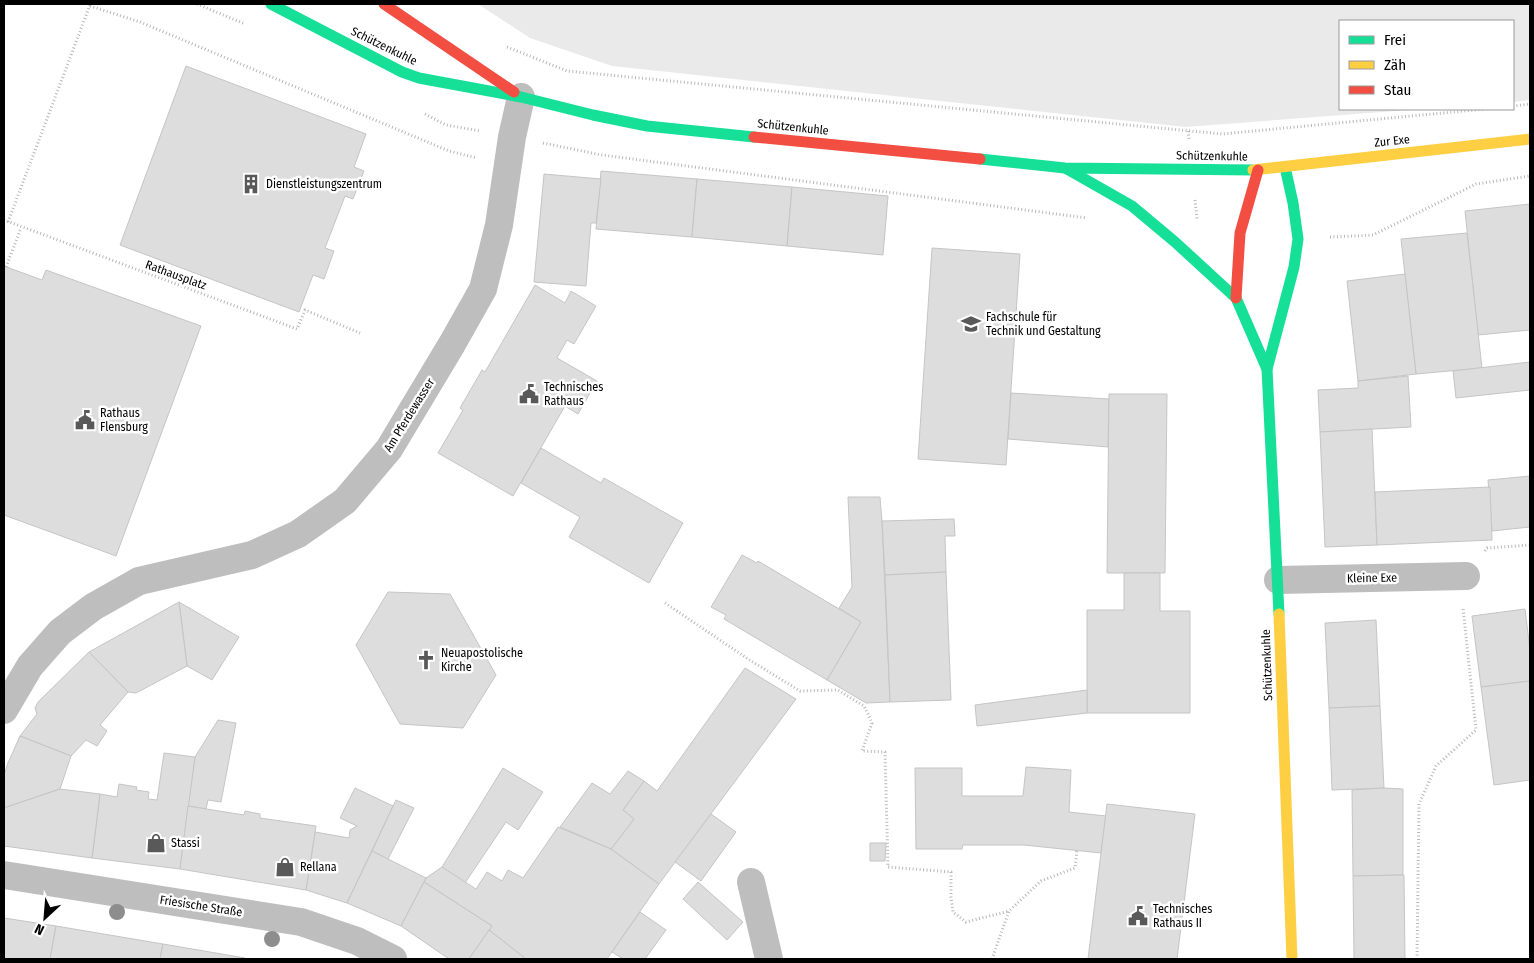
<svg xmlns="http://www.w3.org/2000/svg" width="1534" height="963" viewBox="0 0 1534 963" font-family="'Fira Sans Condensed',sans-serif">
<rect width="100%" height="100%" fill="#fff"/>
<path fill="#eaeaea" d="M 478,4 L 1530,4 L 1530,100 L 1513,102 L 1513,21 L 1340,21 L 1340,109 L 1422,109 L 1186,127 L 612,66 L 530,38 Z"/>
<g fill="#ddd" stroke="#c5c5c5">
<path d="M 186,66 L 366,134 L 354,167 L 364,171 L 353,199 L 345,196 L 325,248 L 334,251 L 324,279 L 313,275 L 299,312 L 120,245 Z"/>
<path d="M 601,171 L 697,179 L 692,237 L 596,229 Z"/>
<path d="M 544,174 L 601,179 L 596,223 L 591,223 L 586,286 L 534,282 Z"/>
<path d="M 697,179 L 792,187 L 787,246 L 692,237 Z"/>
<path d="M 792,187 L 888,196 L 883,255 L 787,246 Z"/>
<path d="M 1530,204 L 1530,330 L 1478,335 L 1465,211 Z"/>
<path d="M 1467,233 L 1482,368 L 1416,374 L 1401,239 Z"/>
<path d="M 932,248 L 1020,254 L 1006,465 L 918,459 Z"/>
<path d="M 4,266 L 42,280 L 46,270 L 201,326 L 116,556 L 4,515 Z"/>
<path d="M 1405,274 L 1416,374 L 1358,381 L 1347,281 Z"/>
<path d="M 535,285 L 565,303 L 571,291 L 596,306 L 574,344 L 567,340 L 557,358 L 597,381 L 578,414 L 565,406 L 513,496 L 438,453 L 463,410 L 460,408 L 482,370 L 485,372 Z"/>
<path d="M 1530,362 L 1530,390 L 1456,398 L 1453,371 Z"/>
<path d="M 1408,376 L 1411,427 L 1320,432 L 1318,390 L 1358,388 L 1358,381 Z"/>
<path d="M 1011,393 L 1109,399 L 1108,447 L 1008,439 Z"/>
<path d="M 1109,394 L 1167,394 L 1165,573 L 1107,573 Z"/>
<path d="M 1372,429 L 1377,545 L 1325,547 L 1320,432 Z"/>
<path d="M 541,448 L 601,483 L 604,478 L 683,523 L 649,583 L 569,537 L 580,517 L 521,483 Z"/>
<path d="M 1530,476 L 1530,527 L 1492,531 L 1488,480 Z"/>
<path d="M 1490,487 L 1492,540 L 1377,545 L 1375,492 Z"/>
<path d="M 848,497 L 880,497 L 882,521 L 890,702 L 866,703 L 827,680 L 861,622 L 839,608 L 852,587 Z"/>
<path d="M 954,519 L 955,536 L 945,536 L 946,572 L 885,575 L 882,521 Z"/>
<path d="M 742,555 L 757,563 L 758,561 L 861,622 L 827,680 L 724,619 L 726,615 L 711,607 Z"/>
<path d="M 946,572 L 951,700 L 890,702 L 885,575 Z"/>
<path d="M 1124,573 L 1160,573 L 1160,611 L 1190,611 L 1190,713 L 1087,713 L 1087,610 L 1124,610 Z"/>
<path d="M 388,592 L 450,594 L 496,675 L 463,728 L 400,724 L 356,645 Z"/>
<path d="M 179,602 L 239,637 L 212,680 L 187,666 Z"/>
<path d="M 179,602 L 187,666 L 136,693 L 128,692 L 89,652 Z"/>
<path d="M 1525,609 L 1530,650 L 1530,681 L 1481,687 L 1472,616 Z"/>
<path d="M 1376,620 L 1380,706 L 1329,708 L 1325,623 Z"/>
<path d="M 89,652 L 128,692 L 100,725 L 107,731 L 97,746 L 86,740 L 71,756 L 20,736 L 37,714 L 35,708 L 38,702 Z"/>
<path d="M 745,668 L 796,699 L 659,884 L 611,849 L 634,819 L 623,810 L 644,781 L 657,791 Z"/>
<path d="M 1530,681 L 1530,780 L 1494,785 L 1481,687 Z"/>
<path d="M 1087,690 L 1087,713 L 977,726 L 975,705 Z"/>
<path d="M 1380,706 L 1384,788 L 1332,790 L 1329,708 Z"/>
<path d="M 218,720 L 236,723 L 221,802 L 208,800 L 206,809 L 188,806 L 195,757 Z"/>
<path d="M 20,736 L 71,756 L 60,789 L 4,808 L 4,775 L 8,763 Z"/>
<path d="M 164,753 L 195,757 L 180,869 L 92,858 L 100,794 L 117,797 L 119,784 L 137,787 L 136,790 L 149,792 L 148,799 L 157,800 Z"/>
<path d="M 1026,767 L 1071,770 L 1069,812 L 1106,816 L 1101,853 L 1024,845 L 963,845 L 962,849 L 916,849 L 915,768 L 962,768 L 962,796 L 1023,796 Z"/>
<path d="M 503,768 L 543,792 L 518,830 L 506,822 L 465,883 L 442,867 Z"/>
<path d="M 628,771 L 644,781 L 623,810 L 634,819 L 611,849 L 560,827 L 592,783 L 610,794 Z"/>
<path d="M 355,788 L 393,806 L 347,903 L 306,890 L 315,832 L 349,838 L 350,830 L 357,826 L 340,818 Z"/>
<path d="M 1384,788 L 1403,789 L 1403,875 L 1353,876 L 1352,790 Z"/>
<path d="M 60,789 L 100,794 L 92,858 L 4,846 L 4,808 Z"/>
<path d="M 396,800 L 414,808 L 388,859 L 372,851 Z"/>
<path d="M 1107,804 L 1195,814 L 1177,959 L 1088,959 Z"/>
<path d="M 188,806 L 244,815 L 245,811 L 260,814 L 260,818 L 316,826 L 306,890 L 180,869 Z"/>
<path d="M 711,814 L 736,832 L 701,881 L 675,862 Z"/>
<path d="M 558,827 L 611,849 L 659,884 L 607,959 L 526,959 L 489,930 L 492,926 L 424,882 L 426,878 L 442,867 L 476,889 L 487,872 L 502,881 L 508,870 L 523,878 Z"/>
<path d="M 870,843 L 886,843 L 885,861 L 870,861 Z"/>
<path d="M 372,851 L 426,878 L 401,926 L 347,903 Z"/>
<path d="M 1404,875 L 1405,959 L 1354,959 L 1353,876 Z"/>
<path d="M 424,882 L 492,926 L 469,959 L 449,959 L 401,926 Z"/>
<path d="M 698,882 L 743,922 L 727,940 L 683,899 Z"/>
<path d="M 640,912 L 666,930 L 645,959 L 623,959 L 612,952 Z"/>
<path d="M 4,918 L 56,926 L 50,959 L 4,959 Z"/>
<path d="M 56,926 L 163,944 L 160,959 L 50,959 Z"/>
<path d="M 489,930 L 526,959 L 469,959 Z"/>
<path d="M 163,944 L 245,958 L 245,959 L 160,959 Z"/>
</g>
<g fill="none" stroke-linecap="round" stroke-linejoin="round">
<g stroke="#b8b8b8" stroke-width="3" stroke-dasharray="1 2.5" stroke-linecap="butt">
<path d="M 197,4 L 245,24"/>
<path d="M 90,6 L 140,22 L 449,151 L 477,158"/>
<path d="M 507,47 L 567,71 L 1222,134 L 1485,109"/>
<path d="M 1513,106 L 1530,104"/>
<path d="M 425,114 L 446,125 L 480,131"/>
<path d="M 1188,131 L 1189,139"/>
<path d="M 543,143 L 602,155 L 1087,218"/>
<path d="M 1195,200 L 1197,219"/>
<path d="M 4,220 L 297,329 L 305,310 L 360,333"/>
<path d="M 8,222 L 90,5"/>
<path d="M 1330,237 L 1373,235 L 1476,184 L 1530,176"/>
<path d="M 6,267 L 21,228"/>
<path d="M 1485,551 L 1487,548 L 1530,545"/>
<path d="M 665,603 L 748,659 L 800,691 L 838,690 L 864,706 L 872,723 L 862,751 L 885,752 L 888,867 L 951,872 L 951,897 L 953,912 L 966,922 L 1009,911"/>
<path d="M 992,959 L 1009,911 L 1041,881 L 1075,868 L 1077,850"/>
<path d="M 1417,959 L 1419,804 L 1436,766 L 1476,730 L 1463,608"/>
</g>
<g stroke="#bebebe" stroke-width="28">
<path d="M 1278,580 L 1466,576"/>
<path d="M 4,710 L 30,666 L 60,632 L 93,607 L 139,581 L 252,555 L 298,534 L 345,501 L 389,449 L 452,344 L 483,289 L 499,225 L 512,137 L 521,97"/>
<path d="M 4,875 L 301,922 L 357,941 L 393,959"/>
<path d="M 751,882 L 769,959"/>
</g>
<g stroke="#16e098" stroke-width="11">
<path d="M 271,4 L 402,72 L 419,78 L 521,97 L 593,115 L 647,126 L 754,137"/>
<path d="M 980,159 L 1065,168 L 1253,170"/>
<path d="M 1067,169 L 1132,206 L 1175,242 L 1236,298 L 1267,369"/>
<path d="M 1279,614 L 1267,369 L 1294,267 L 1298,239 L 1293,203 L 1285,167"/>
</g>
<g stroke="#ffcf43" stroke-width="11">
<path d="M 1253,170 L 1530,139"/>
<path d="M 1279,614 L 1292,959"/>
</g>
<g stroke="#f24e42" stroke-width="11">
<path d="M 384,4 L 514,92"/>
<path d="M 754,137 L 980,159"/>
<path d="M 1236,298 L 1240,233 L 1258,170"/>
</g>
</g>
<g fill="#8d8d8d">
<circle cx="117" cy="912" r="8"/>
<circle cx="272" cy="939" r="8"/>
</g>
<defs>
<symbol id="building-bare" viewBox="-9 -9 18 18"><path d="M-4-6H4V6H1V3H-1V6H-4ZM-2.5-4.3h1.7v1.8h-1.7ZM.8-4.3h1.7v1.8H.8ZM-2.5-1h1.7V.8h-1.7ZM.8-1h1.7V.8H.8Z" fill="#595959" stroke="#fff" stroke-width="2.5" paint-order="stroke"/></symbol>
<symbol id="school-bare" viewBox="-9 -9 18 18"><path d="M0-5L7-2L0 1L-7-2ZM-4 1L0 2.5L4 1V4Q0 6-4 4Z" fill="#595959" stroke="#fff" stroke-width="2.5" paint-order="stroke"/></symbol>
<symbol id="civic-bare" viewBox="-9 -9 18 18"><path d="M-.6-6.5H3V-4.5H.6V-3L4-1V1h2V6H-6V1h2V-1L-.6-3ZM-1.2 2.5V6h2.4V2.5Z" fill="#595959" stroke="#fff" stroke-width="2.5" paint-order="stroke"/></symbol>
<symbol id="church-bare" viewBox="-9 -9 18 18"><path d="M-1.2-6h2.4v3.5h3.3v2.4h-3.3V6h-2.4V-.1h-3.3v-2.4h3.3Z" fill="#595959" stroke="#fff" stroke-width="2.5" paint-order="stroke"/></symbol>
<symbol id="shop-bare" viewBox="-9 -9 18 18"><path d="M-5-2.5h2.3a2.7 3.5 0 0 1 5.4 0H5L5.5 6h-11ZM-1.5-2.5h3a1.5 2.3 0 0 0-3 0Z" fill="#595959" stroke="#fff" stroke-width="2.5" paint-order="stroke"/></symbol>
</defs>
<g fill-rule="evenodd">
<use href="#building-bare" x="237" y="170" width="28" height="28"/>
<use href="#school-bare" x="957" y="310" width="28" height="28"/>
<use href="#civic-bare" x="515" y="380" width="28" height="28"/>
<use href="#civic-bare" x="71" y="406" width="28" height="28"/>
<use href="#church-bare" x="412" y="646" width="28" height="28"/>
<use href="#shop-bare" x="142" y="829" width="28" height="28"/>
<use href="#shop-bare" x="271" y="853" width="28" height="28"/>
<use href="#civic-bare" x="1124" y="902" width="28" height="28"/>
</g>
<g text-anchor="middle" stroke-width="5" stroke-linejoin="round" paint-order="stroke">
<g font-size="12" fill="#000" stroke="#fff">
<text transform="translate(384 46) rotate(26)" y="4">Schützenkuhle</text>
<text transform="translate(793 127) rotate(6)" y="4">Schützenkuhle</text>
<text transform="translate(1392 141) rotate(-6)" y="4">Zur Exe</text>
<text transform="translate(1212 156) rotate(1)" y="4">Schützenkuhle</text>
<text transform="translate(176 275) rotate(20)" y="4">Rathausplatz</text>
<text transform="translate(409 415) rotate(-58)" y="4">Am Pferdewasser</text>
<text transform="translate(1372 578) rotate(-1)" y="4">Kleine Exe</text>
<text transform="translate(1267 665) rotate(-92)" y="4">Schützenkuhle</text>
<text transform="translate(201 906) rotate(9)" y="4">Friesische Straße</text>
</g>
<g font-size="12" fill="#000" stroke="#fff" text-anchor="start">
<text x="266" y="188">Dienstleistungszentrum</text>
<text x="986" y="321">Fachschule für<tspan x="986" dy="14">Technik und Gestaltung</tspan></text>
<text x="544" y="391">Technisches<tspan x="544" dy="14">Rathaus</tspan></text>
<text x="100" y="417">Rathaus<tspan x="100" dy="14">Flensburg</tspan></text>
<text x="441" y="657">Neuapostolische<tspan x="441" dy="14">Kirche</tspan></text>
<text x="171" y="847">Stassi</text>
<text x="300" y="871">Rellana</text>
<text x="1153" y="913">Technisches<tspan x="1153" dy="14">Rathaus II</tspan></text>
</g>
</g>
<rect width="1534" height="963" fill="none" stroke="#000000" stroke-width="10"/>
<rect x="1339" y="20" width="175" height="90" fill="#ffffff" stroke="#999999"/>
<rect x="1349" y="36" width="25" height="8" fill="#16e098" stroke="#999999"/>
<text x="1384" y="45" font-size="15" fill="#000000">Frei</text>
<rect x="1349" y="61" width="25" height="8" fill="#ffcf43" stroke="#999999"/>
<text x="1384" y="70" font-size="15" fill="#000000">Zäh</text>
<rect x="1349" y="86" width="25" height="8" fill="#f24e42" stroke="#999999"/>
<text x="1384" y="95" font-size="15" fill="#000000">Stau</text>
<g transform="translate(45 918) rotate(206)" stroke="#ffffff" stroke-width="4" paint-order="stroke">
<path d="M0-4L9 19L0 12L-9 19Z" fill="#000000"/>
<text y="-8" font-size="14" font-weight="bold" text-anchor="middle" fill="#000000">N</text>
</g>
</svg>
